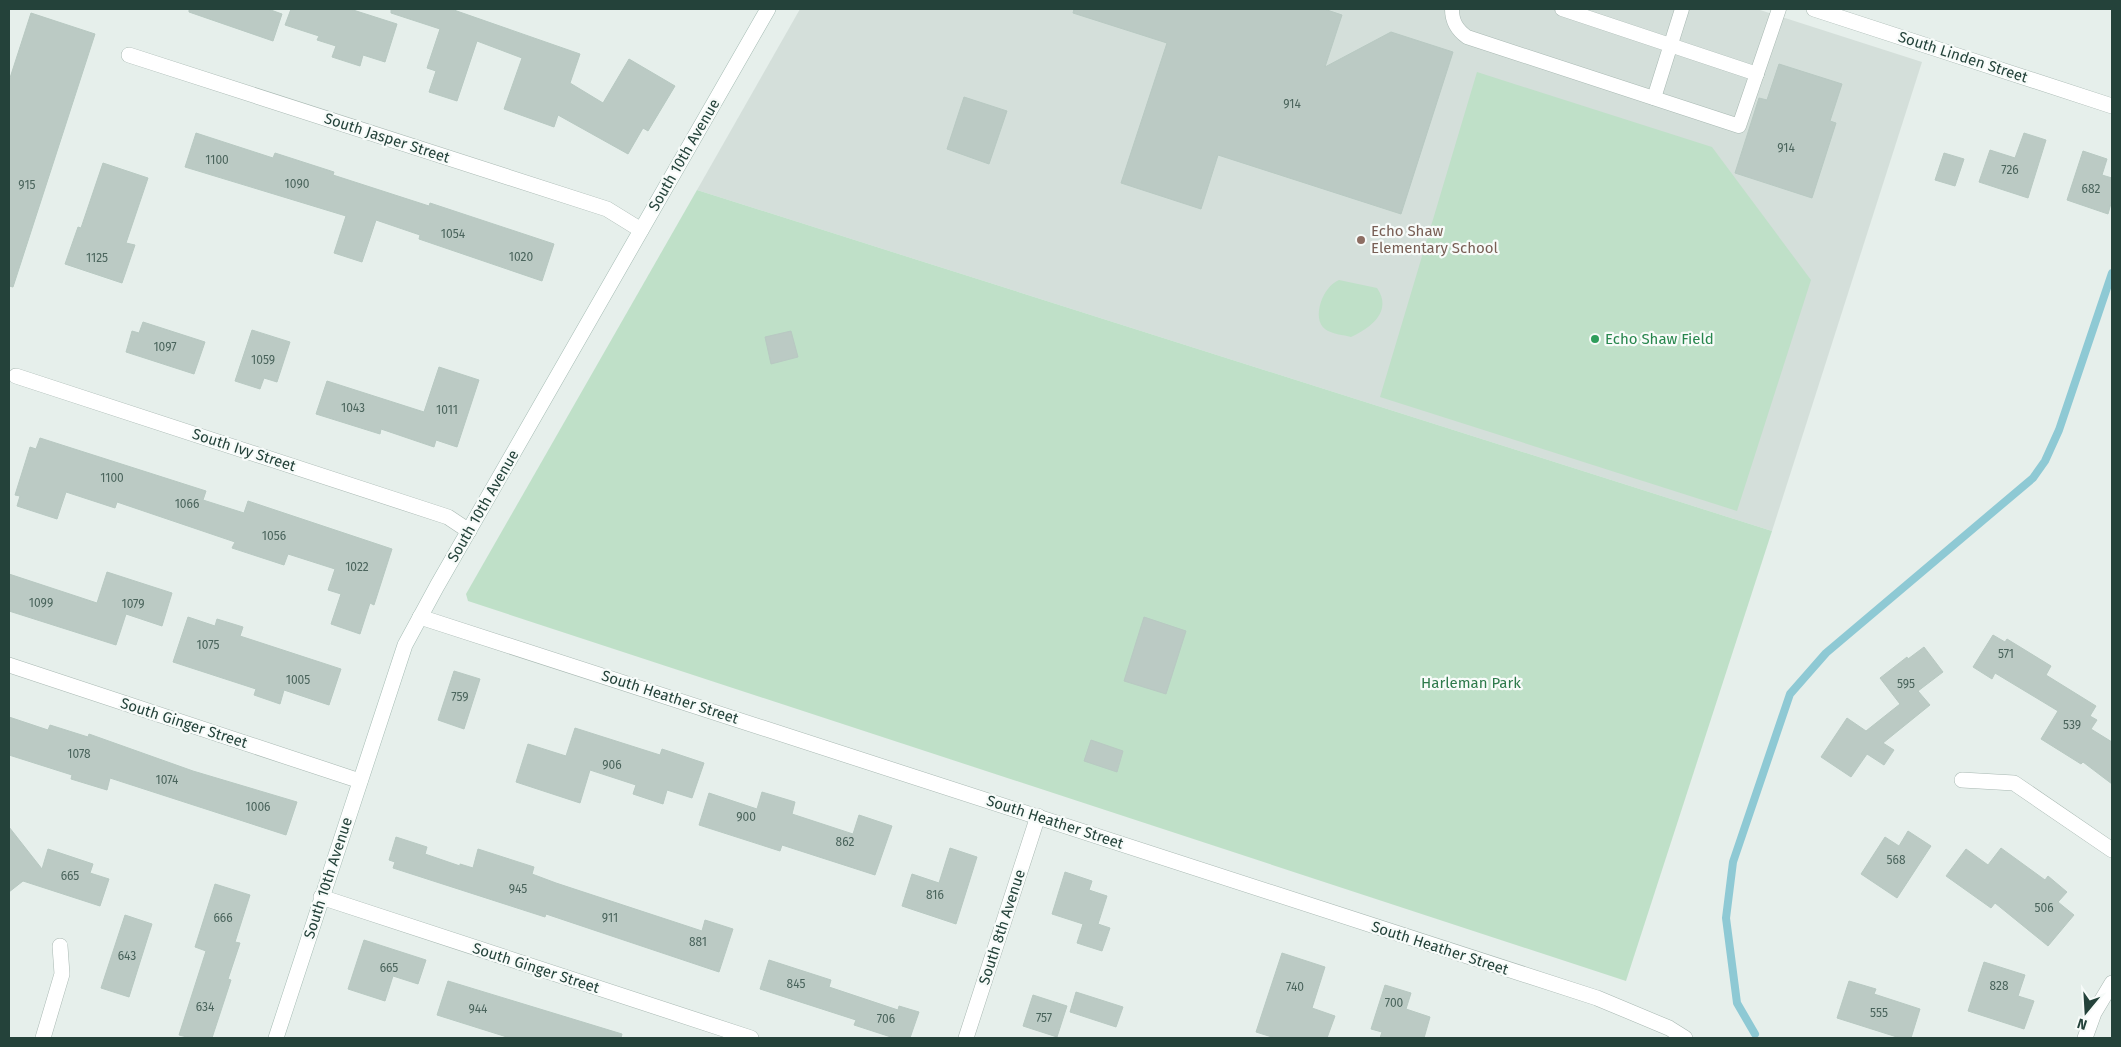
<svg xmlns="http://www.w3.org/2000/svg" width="2121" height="1047" viewBox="0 0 2121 1047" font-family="'Fira Sans',sans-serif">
<rect width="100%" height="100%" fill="#e6efeb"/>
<path fill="#d4dfda" d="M 800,9 L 1757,9 L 1922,62 L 1772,531 L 697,190 Z"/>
<g fill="#bfe0c8">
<path d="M 1477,72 L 1712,147 L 1811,280 L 1737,511 L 1380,397 Z"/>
<path d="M 697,190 L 1772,531 L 1626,981 L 468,601 L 466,594 Z"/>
<path d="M 1339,280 L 1377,288 C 1393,311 1371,328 1351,337 C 1344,335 1331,334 1325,329 C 1311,318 1323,286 1339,280 Z"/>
</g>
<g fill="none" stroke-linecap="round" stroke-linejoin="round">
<path stroke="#8ec9d4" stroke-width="8" d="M 1755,1034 L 1737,1003 L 1726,918 L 1733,862 L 1790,694 L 1826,653 L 2033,478 L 2045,461 L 2059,430 L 2112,273"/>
</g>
<g fill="#bbcac4" stroke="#b8c9c2">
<path d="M 189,9 L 268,9 L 282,14 L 273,41 L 189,12 Z"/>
<path d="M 291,9 L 350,9 L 397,24 L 385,62 L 363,55 L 360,66 L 332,57 L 336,46 L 317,40 L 319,36 L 285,25 Z"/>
<path d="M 391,9 L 451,9 L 580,54 L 570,83 L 603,103 L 629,59 L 675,86 L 648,131 L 643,128 L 628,154 L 558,115 L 554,127 L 504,109 L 522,58 L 477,41 L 457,101 L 429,92 L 436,71 L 427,68 L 440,29 L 391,13 Z"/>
<path d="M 1074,9 L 1324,9 L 1342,15 L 1325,67 L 1391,32 L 1453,52 L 1401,214 L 1218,155 L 1201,209 L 1121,183 L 1167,43 L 1073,13 Z"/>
<path d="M 31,13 L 95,34 L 13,287 L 9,286 L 9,81 Z"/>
<path d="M 1779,64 L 1842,84 L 1830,121 L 1836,123 L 1812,198 L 1735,173 L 1759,98 L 1767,100 Z"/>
<path d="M 964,97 L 1007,111 L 989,164 L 947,149 Z"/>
<path d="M 196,133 L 273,158 L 275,153 L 334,172 L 333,175 L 429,206 L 430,203 L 554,244 L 542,281 L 419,239 L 420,235 L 376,220 L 362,262 L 334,253 L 346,216 L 185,167 Z"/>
<path d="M 2024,133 L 2046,140 L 2028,198 L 1979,182 L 1990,150 L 2015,158 Z"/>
<path d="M 2083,151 L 2107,159 L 2102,175 L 2112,178 L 2112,200 L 2108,214 L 2067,200 Z"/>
<path d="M 1944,153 L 1964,159 L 1955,186 L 1935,180 Z"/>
<path d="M 103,163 L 148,178 L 126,243 L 135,245 L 122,283 L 65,264 L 78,227 L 81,228 Z"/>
<path d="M 143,322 L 205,342 L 194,374 L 126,352 L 132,331 L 139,333 Z"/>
<path d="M 252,330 L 290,342 L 277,382 L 264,378 L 260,389 L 235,381 Z"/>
<path d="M 791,331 L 798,357 L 771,364 L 765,337 Z"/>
<path d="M 439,367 L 479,380 L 457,447 L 436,440 L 434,447 L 381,429 L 380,434 L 316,414 L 327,381 L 424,412 Z"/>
<path d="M 40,438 L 206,491 L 203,500 L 244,513 L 248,501 L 392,549 L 374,605 L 370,603 L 360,634 L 331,624 L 341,594 L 328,590 L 335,569 L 288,554 L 284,565 L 232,548 L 235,542 L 117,502 L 115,508 L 66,492 L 57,519 L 17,506 L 20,496 L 15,495 L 30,447 L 36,449 Z"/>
<path d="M 107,572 L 172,593 L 162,626 L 126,614 L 116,645 L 9,611 L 9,574 L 97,603 Z"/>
<path d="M 188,617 L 215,626 L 217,619 L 243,627 L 240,636 L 341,669 L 329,705 L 284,690 L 280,704 L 254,695 L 256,689 L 173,662 Z"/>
<path d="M 1144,617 L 1186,631 L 1166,694 L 1124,681 Z"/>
<path d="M 1993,635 L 2005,642 L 2007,639 L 2051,666 L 2046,675 L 2096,706 L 2090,716 L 2097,720 L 2091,729 L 2112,742 L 2112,784 L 2083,762 L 2081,764 L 2041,739 L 2058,711 L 1995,673 L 1992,679 L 1973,667 Z"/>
<path d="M 1924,647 L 1943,672 L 1918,691 L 1930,705 L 1883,743 L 1894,750 L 1884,765 L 1867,754 L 1851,777 L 1821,757 L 1847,718 L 1866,731 L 1900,704 L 1880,678 L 1907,657 L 1908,659 Z"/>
<path d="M 454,671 L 480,679 L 464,729 L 438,720 Z"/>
<path d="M 9,717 L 48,730 L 50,725 L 88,737 L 89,734 L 193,771 L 297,802 L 286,835 L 110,778 L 107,790 L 71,779 L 72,775 L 9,755 Z"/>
<path d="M 575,728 L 660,755 L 662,749 L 704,763 L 692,798 L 667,790 L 663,804 L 633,794 L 636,785 L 590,770 L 580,803 L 516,782 L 528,744 L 566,756 Z"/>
<path d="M 1091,740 L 1123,751 L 1117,772 L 1084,761 Z"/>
<path d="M 762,792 L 795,802 L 792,814 L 853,834 L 859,815 L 892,826 L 875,875 L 782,845 L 780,851 L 699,825 L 709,793 L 757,809 Z"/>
<path d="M 9,827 L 42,869 L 48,849 L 93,864 L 90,873 L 109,879 L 100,906 L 23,881 L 9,892 Z"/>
<path d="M 1908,831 L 1931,846 L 1897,898 L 1861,874 L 1885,837 L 1899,846 Z"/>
<path d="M 396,837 L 427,847 L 425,854 L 460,866 L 460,864 L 473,868 L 478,849 L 534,867 L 532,874 L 556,883 L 702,931 L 705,920 L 733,929 L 719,972 L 546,914 L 545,917 L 393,868 L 395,862 L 389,860 Z"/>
<path d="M 950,848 L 977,857 L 956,924 L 902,906 L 912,874 L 939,883 Z"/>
<path d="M 2001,848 L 2045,880 L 2048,876 L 2067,892 L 2058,902 L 2074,915 L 2048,946 L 1995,903 L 1991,908 L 1946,876 L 1966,849 L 1988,865 Z"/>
<path d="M 1065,872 L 1092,881 L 1089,890 L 1107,896 L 1098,924 L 1110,928 L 1102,951 L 1077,943 L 1083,924 L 1052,914 Z"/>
<path d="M 215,884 L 250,895 L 235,942 L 240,943 L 228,979 L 231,980 L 212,1038 L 191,1038 L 179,1035 L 206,951 L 195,947 Z"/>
<path d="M 125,915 L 152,924 L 129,997 L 101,988 Z"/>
<path d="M 364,940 L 426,960 L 418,984 L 393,976 L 385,1001 L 348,989 Z"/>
<path d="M 1282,953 L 1325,967 L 1312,1008 L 1335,1016 L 1327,1038 L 1275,1038 L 1256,1032 Z"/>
<path d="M 769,960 L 831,980 L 829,987 L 898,1010 L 899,1006 L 919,1012 L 910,1038 L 894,1038 L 854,1025 L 856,1020 L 760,989 Z"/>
<path d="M 1984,962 L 2025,975 L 2018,996 L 2034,1001 L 2024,1029 L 1968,1011 Z"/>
<path d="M 448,981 L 622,1034 L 621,1038 L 510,1038 L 437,1015 Z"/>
<path d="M 1849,981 L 1876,989 L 1874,994 L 1920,1009 L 1911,1038 L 1900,1038 L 1837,1018 Z"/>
<path d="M 1385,985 L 1411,993 L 1406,1009 L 1430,1017 L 1424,1038 L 1380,1038 L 1382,1032 L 1371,1029 Z"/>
<path d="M 1076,992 L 1123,1007 L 1116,1027 L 1070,1012 Z"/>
<path d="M 1033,995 L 1067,1006 L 1057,1037 L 1023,1026 Z"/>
</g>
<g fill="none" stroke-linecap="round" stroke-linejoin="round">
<defs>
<g id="service">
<path d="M 1452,9 C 1452,22 1457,30 1467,37 L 1739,126 L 1779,9"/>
<path d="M 1562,9 L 1757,74"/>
<path d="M 1654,98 L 1682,9"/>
</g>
<g id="minor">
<path d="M 1814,9 L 2112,106"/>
<path d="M 129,55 L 607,209 L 641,230"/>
<path d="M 16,376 L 448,517 L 469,531"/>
<path d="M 420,617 L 1597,998 L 1669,1028 L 1685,1038"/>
<path d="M 9,665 L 360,781"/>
<path d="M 1962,780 L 2014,783 L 2112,850"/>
<path d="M 321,897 L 751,1038"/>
<path d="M 43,1038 L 62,974 L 60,946"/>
<path d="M 966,1038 L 1038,816"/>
<path d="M 2085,1038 L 2094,1013 L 2112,983"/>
</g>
<path id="secondary" d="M 276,1038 L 405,645 L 437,586 L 768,9"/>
</defs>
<use href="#service" stroke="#a8b8b2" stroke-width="15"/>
<use href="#minor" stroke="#a8b8b2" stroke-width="16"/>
<use href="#secondary" stroke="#a4bbb3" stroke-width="16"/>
<use href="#service" stroke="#fff" stroke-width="14"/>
<use href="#minor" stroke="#fff" stroke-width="15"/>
<use href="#secondary" stroke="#fff" stroke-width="15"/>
</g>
<circle fill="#8d6e63" stroke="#f7fbf9" stroke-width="2" cx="1361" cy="240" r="5"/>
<circle fill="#2e9e5b" stroke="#f7fbf9" stroke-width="2" cx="1595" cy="339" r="5"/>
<g text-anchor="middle" stroke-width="4.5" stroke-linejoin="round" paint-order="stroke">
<g font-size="12" fill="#4a645c">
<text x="1292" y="108">914</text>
<text x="1786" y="152">914</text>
<text x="217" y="164">1100</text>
<text x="2010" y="174">726</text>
<text x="297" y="188">1090</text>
<text x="27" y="189">915</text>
<text x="2091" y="193">682</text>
<text x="453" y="238">1054</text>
<text x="521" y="261">1020</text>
<text x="97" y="262">1125</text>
<text x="165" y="351">1097</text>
<text x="263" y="364">1059</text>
<text x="353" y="412">1043</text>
<text x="447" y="414">1011</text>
<text x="112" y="482">1100</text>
<text x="187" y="508">1066</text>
<text x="274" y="540">1056</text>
<text x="357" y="571">1022</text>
<text x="41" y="607">1099</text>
<text x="133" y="608">1079</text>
<text x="208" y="649">1075</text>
<text x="2006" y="658">571</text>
<text x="298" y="684">1005</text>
<text x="1906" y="688">595</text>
<text x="460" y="701">759</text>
<text x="2072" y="729">539</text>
<text x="79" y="758">1078</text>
<text x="612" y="769">906</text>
<text x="167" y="784">1074</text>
<text x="258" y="811">1006</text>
<text x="746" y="821">900</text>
<text x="845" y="846">862</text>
<text x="1896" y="864">568</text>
<text x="70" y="880">665</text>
<text x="518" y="893">945</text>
<text x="935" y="899">816</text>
<text x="2044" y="912">506</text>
<text x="223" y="922">666</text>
<text x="610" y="922">911</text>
<text x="698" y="946">881</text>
<text x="127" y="960">643</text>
<text x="389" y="972">665</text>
<text x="796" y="988">845</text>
<text x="1999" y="990">828</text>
<text x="1295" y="991">740</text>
<text x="1394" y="1007">700</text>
<text x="205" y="1011">634</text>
<text x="478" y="1013">944</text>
<text x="1879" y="1017">555</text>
<text x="1044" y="1022">757</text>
<text x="886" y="1023">706</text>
</g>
<g font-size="15" fill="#24423a" stroke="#f7fbf9">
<text transform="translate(1963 57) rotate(18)" y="5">South Linden Street</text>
<text transform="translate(387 138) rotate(18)" y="5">South Jasper Street</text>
<text transform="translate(684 155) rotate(-60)" y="5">South 10th Avenue</text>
<text transform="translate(244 450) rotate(18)" y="5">South Ivy Street</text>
<text transform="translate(483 506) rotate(-60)" y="5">South 10th Avenue</text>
<text transform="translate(670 697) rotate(18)" y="5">South Heather Street</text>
<text transform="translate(184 723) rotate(18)" y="5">South Ginger Street</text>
<text transform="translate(1055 822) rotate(18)" y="5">South Heather Street</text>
<text transform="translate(328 878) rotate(-72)" y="5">South 10th Avenue</text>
<text transform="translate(1002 927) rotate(-72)" y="5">South 8th Avenue</text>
<text transform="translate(1440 948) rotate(18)" y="5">South Heather Street</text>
<text transform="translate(536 968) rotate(18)" y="5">South Ginger Street</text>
</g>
<g font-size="15" fill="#785e54" stroke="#f7fbf9" text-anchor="start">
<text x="1371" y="236">Echo Shaw<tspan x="1371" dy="17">Elementary School</tspan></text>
</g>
<g font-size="15" fill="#27864d" stroke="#f7fbf9" text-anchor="start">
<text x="1605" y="344">Echo Shaw Field</text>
</g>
<g font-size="15" fill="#2d7a4b" stroke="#f7fbf9">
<text x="1471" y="688">Harleman Park</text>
</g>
</g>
<rect width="2121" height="1047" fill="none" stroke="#24423a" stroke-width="20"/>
<g transform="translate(2086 1012) rotate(198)" stroke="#f7fbf9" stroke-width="4" paint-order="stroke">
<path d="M0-4L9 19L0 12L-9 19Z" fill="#24423a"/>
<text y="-8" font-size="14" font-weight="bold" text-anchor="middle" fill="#24423a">N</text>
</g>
</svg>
